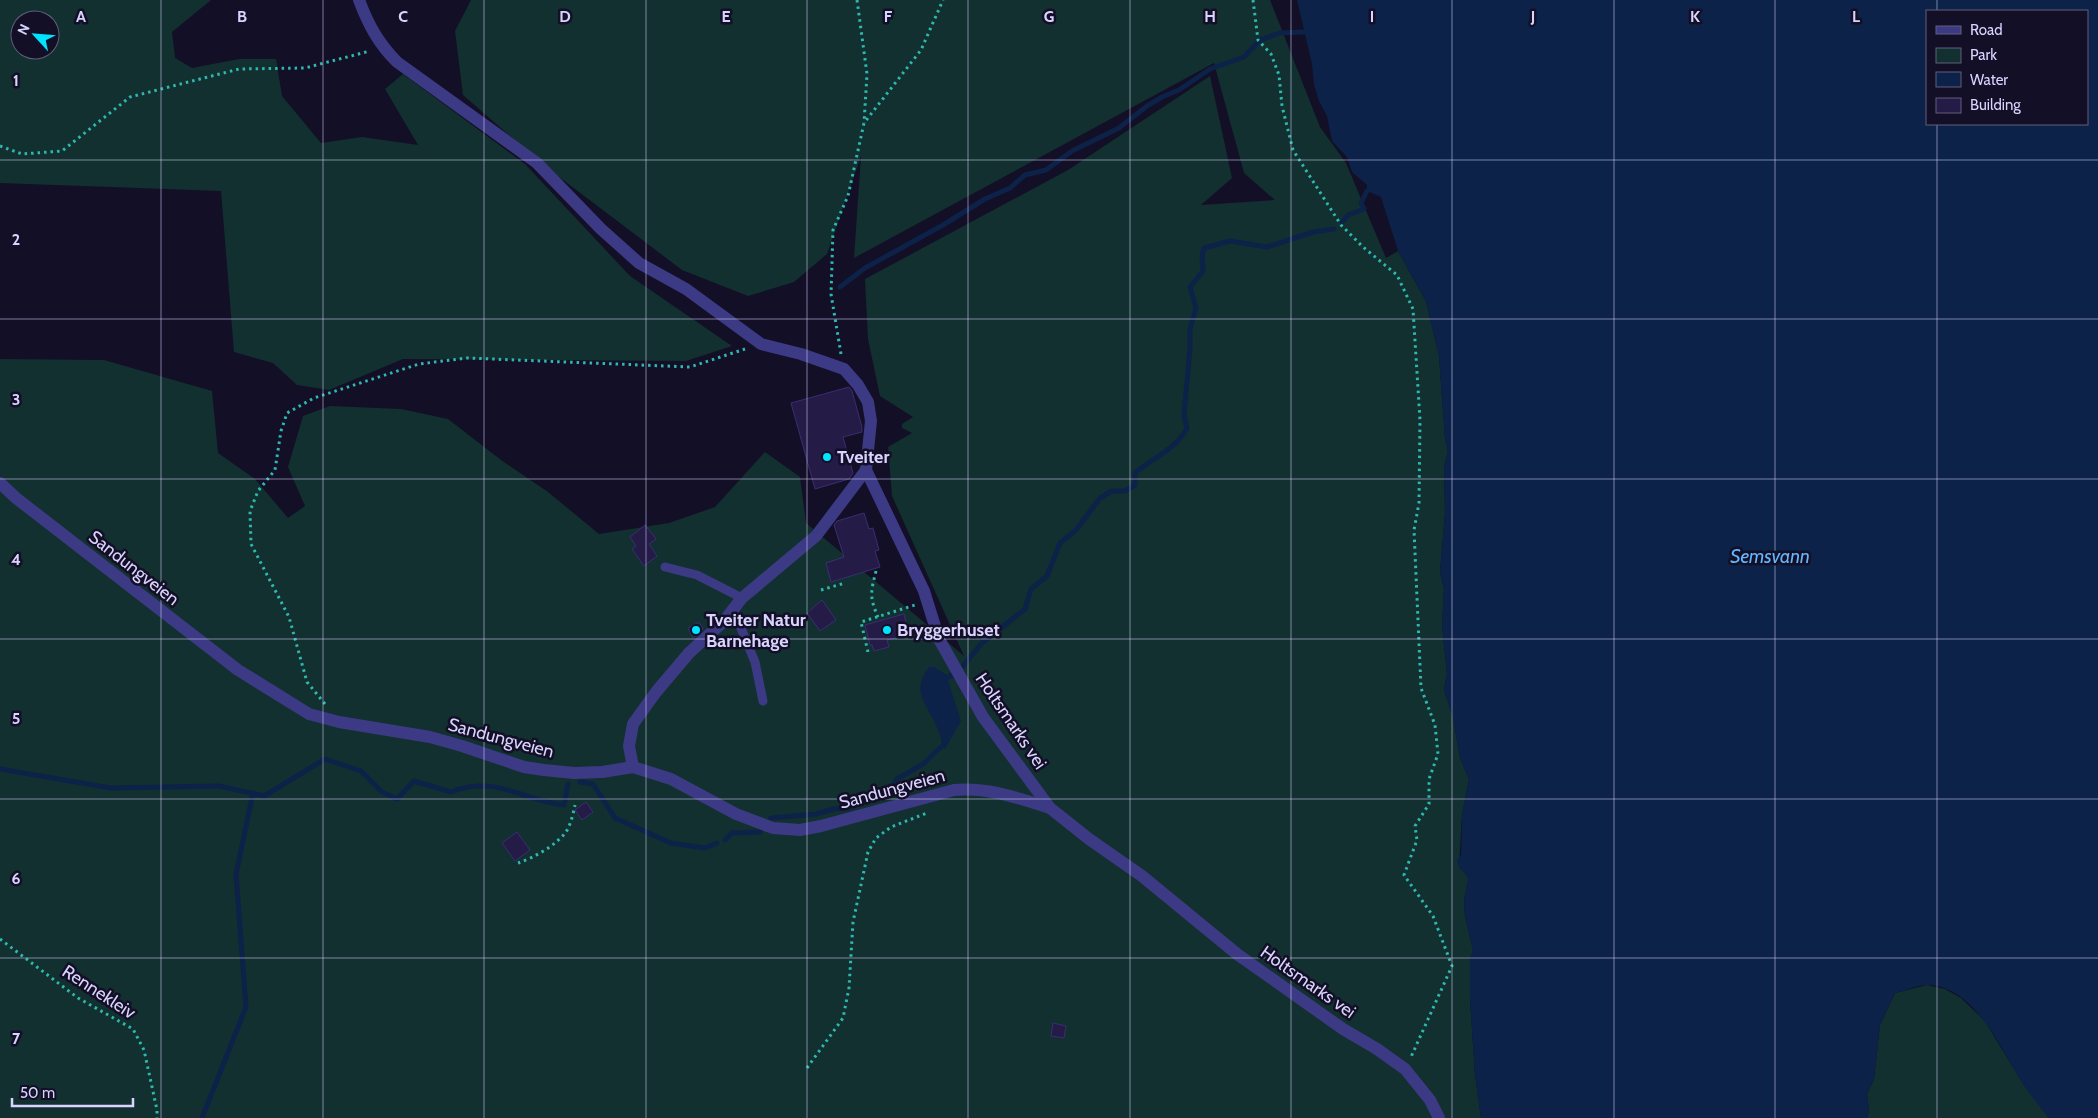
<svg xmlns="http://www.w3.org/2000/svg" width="2098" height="1118" viewBox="0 0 2098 1118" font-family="Cabin,sans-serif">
<rect width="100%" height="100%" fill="#130f26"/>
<g fill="#12302f" fill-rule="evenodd">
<path d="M 0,0 L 211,0 L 172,32 L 175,58 L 192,68 L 239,59 L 276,59 L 282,96 L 321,143 L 362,137 L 418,145 L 385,89 L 403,74 L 525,164 L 630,276 L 732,346 L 686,361 L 403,359 L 329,390 L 297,385 L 273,363 L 234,352 L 221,191 L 0,183 ZM 20,20 L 50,20 L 50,50 L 20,50 Z"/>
<path d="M 471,0 L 1270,0 L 1320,127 L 1346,163 L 1386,258 L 1398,251 L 1426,301 L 1439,356 L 1445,438 L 1448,452 L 1444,466 L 1445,513 L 1440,572 L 1444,589 L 1442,626 L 1447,673 L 1444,690 L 1453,717 L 1460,758 L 1469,779 L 1462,815 L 1459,867 L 1469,878 L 1464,900 L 1465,916 L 1473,950 L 1470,960 L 1470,998 L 1475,1075 L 1481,1118 L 0,1118 L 0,359 L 104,360 L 212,391 L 218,453 L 255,479 L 288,518 L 305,506 L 288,467 L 303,416 L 330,406 L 401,409 L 448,419 L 501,460 L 548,492 L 599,534 L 669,523 L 715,507 L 765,452 L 800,477 L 806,523 L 964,656 L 892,496 L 888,447 L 912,433 L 902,428 L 902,424 L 913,417 L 880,396 L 868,339 L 865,279 L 1068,170 L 1210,76 L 1232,178 L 1201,205 L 1275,200 L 1244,173 L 1214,63 L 854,258 L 861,156 L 827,254 L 794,282 L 748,296 L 682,270 L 542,164 L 463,95 L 455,31 Z"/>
<path d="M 1927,985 L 1945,989 L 1961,998 L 1984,1020 L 2024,1085 L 2049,1118 L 1867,1118 L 1869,1110 L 1867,1094 L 1874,1079 L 1880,1025 L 1895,993 Z"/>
</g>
<g fill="#0c2248" fill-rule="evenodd">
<path d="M 1297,0 L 2098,0 L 2098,1118 L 2049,1118 C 2040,1107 2031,1096 2023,1084 C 2001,1050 1976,987 1928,985 C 1918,985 1905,991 1895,993 L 1880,1025 L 1874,1079 L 1867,1094 L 1869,1110 L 1867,1118 L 1481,1118 L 1475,1075 L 1470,998 L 1470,960 L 1473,950 L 1465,916 L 1464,900 L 1468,878 L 1459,867 L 1457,860 L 1461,855 L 1462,815 L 1469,779 L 1460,758 L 1453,717 L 1444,690 L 1447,673 L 1442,626 L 1444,589 L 1440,572 L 1445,513 L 1444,466 L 1448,452 L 1445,438 L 1439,356 L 1426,301 L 1398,251 L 1381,197 L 1367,191 L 1367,185 L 1352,172 L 1347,157 L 1332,141 L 1327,116 L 1319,101 L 1314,85 L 1312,64 ZM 1927,11 L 2087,11 L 2087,124 L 1927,124 Z"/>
<path d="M 929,667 L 934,667 L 947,675 L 952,671 L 955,678 L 951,678 L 948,681 L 961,721 L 945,749 C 941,743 941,736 938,730 C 929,705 909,693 929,667 Z"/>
</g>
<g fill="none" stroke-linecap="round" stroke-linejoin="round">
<g stroke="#0c2248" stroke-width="5">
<path d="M 1342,222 L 1348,215 L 1364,209 L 1361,203 L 1367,191"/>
<path d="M 840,287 L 865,268 L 943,225 L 985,199 L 1010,188 L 1025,175 L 1046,170 L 1072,151 L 1119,128 L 1147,106 L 1162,97 L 1179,90 L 1210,69 L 1244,57 L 1260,40 L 1280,33 L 1304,32"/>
<path d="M 963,666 L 982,643 L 1025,609 L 1031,589 L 1047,576 L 1060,543 L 1076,530 L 1100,498 L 1112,491 L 1125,491 L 1135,485 L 1135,473 C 1153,458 1177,448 1187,428 L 1184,415 L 1190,349 L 1190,329 L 1196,308 L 1190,287 L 1203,271 L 1202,256 L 1204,248 L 1230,241 L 1267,247 L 1313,232 L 1334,229"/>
<path d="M 0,769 L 111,788 L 219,786 L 264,796 L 325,759 L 361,771 L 382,792 L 397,799 L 414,781 L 451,792 C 494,774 524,801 564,805 L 568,784"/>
<path d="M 580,782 L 593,784 L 615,818 L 671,843 L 705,848 L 717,843"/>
<path d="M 771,818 L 816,814 L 834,809 L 848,808 L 887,794 L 897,779 L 923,764 L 946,742"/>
<path d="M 725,840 L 732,833 L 760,832"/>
<path d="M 202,1118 L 246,1007 L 236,874 L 253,793"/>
</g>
</g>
<g fill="#241b47" stroke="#3b2d73">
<path d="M 849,387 L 852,391 L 862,427 L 862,432 L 843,437 L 853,473 L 849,479 L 815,489 L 791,403 Z"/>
<path d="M 864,513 L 869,529 L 873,528 L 879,550 L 875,551 L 880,567 L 831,582 L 826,563 L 844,557 L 834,525 L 837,521 Z"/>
<path d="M 645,525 L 656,539 L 649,544 L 657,556 L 644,566 L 632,549 L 636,546 L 630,537 Z"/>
<path d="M 822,600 L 836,620 L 820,631 L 807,613 Z"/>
<path d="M 904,614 L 909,635 L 887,640 L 889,647 L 874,651 L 872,645 L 870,645 L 865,625 Z"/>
<path d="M 699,622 L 703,629 L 693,638 L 688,628 Z"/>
<path d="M 586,802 L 593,812 L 582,820 L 575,810 Z"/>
<path d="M 517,832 L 530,850 L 515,861 L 502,843 Z"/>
<path d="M 1053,1023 L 1066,1026 L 1064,1038 L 1051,1036 Z"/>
</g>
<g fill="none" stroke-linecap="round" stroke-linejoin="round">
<g stroke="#2fb8b0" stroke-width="3" stroke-dasharray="2.5 4" stroke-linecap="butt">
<path d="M 857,0 L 867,74 L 864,123"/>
<path d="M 1253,0 L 1258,40 L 1271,54 L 1279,75 L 1282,106 L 1293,150 L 1341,225 L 1363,247 L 1397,275 L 1413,309 L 1420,420 L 1419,503 L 1414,530 L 1421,688 L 1435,725 L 1438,754 L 1429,779 L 1429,804 L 1415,826 L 1417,840 L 1404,875 L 1433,916 L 1452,966 L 1411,1057"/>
<path d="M 0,146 L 22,154 L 62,151 L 130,97 L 239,69 L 305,68 L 370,51"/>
<path d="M 841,354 L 831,294 L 833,230 L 848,196 L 864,123 L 921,50 L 943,0"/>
<path d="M 876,571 C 871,591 869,597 878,617"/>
<path d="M 821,590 L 845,583"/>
<path d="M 868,652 L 861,622 L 915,605"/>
<path d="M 325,704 L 307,682 L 289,617 L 251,544 L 250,511 L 258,491 L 275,470 L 281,431 L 287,413 L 314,398 L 419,364 L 467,358 L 690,367 L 745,349"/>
<path d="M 518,863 C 534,858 556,845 566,832 C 571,824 573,814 575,805"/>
<path d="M 0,939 L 78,998 L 133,1029 L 144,1050 L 157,1110 L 157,1118"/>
<path d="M 807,1068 L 843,1018 L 849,988 L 853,922 L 868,852 L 876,838 L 891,827 L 927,813"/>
</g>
<g stroke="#3d3a85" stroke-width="9">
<path d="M 665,567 L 697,575 L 742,598"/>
<path d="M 733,609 L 755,662 L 763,701"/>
</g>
<g stroke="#3d3a85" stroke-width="12">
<path d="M 359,0 C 368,24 378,43 397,62 L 537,163 L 601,229 L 639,263 L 686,289 L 761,344 L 801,354 L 844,369 L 858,385 L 868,402 L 871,421 L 866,470"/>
<path d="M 866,470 L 924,591 L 939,639 L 983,717 L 1050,808 L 1089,839 L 1142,876 L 1237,954 L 1343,1029 L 1377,1049 L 1405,1069 L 1430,1100 L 1439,1118"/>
<path d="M 0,483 L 16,498 L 238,670 L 309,714 L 339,722 L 430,737 L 462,746 L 524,767 L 544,770 L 574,773 L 602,772 L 633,767 L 671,779 L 736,814 L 773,828 L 800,830 L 821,826 L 954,790 C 988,787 1018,798 1050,808"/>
<path d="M 633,767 L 629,746 L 633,724 L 656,692 L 689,653 L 724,621 L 742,598 L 816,536 L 866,470"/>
</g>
</g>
<path fill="none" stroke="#d9d4ff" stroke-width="1" stroke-opacity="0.55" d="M 161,0 L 161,1118M 323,0 L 323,1118M 484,0 L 484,1118M 646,0 L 646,1118M 807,0 L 807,1118M 968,0 L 968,1118M 1130,0 L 1130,1118M 1291,0 L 1291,1118M 1452,0 L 1452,1118M 1614,0 L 1614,1118M 1775,0 L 1775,1118M 1937,0 L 1937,11M 1937,124 L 1937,1118M 0,160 L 2098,160M 0,319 L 2098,319M 0,479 L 2098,479M 0,639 L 2098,639M 0,799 L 2098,799M 0,958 L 2098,958"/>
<g fill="#00e5ff" stroke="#130f26" stroke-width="2">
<circle cx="827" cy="457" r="5"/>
<circle cx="696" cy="630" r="5"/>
<circle cx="887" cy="630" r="5"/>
</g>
<g text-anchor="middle" stroke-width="5" stroke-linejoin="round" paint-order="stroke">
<g font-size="18" font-weight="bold" fill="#d9d4ff" stroke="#130f26" text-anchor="start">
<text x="837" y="463">Tveiter</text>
<text x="706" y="626">Tveiter Natur<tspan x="706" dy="21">Barnehage</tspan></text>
<text x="897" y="636">Bryggerhuset</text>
</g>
<g font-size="18" fill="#d9d4ff" stroke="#130f26">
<text transform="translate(134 568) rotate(38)" y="6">Sandungveien</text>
<text transform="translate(1011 721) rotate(56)" y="6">Holtsmarks vei</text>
<text transform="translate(501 738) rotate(15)" y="6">Sandungveien</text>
<text transform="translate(892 789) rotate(-15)" y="6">Sandungveien</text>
<text transform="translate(1308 982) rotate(35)" y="6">Holtsmarks vei</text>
<text transform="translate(99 992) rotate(33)" y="6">Rennekleiv</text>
</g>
<g font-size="19" font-style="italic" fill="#62b6ff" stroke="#130f26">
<text x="1770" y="563">Semsvann</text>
</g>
</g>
<g font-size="16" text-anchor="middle" font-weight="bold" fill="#d9d4ff" stroke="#130f26" stroke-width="5" stroke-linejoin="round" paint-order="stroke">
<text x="81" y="22">A</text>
<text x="242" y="22">B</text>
<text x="403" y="22">C</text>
<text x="565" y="22">D</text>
<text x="726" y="22">E</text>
<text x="888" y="22">F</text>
<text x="1049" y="22">G</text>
<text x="1210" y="22">H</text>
<text x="1372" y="22">I</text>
<text x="1533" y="22">J</text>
<text x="1695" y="22">K</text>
<text x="1856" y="22">L</text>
<text x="16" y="86">1</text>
<text x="16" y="245">2</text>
<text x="16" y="405">3</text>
<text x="16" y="565">4</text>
<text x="16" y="724">5</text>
<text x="16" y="884">6</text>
<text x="16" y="1044">7</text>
</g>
<rect x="1926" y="10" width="162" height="115" fill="#130f26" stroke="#625e7d"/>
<rect x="1936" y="26" width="25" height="8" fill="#3d3a85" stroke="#625e7d"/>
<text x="1970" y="35" font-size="15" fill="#d9d4ff">Road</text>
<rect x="1936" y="48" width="25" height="15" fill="#12302f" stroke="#625e7d"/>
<text x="1970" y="60" font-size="15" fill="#d9d4ff">Park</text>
<rect x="1936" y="72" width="25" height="15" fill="#0c2248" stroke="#625e7d"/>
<text x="1970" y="85" font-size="15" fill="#d9d4ff">Water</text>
<rect x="1936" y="98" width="25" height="15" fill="#241b47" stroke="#625e7d"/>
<text x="1970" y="110" font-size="15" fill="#d9d4ff">Building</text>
<g transform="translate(35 35) rotate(296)"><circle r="24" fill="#130f26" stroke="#625e7d"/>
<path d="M0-4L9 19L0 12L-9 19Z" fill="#00e5ff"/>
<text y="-8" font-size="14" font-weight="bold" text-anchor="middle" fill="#d9d4ff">N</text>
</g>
<path d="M12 1098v8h121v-8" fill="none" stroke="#d9d4ff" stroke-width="2.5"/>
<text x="20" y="1098" font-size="15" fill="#d9d4ff" stroke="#130f26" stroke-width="4" paint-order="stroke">50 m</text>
</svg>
